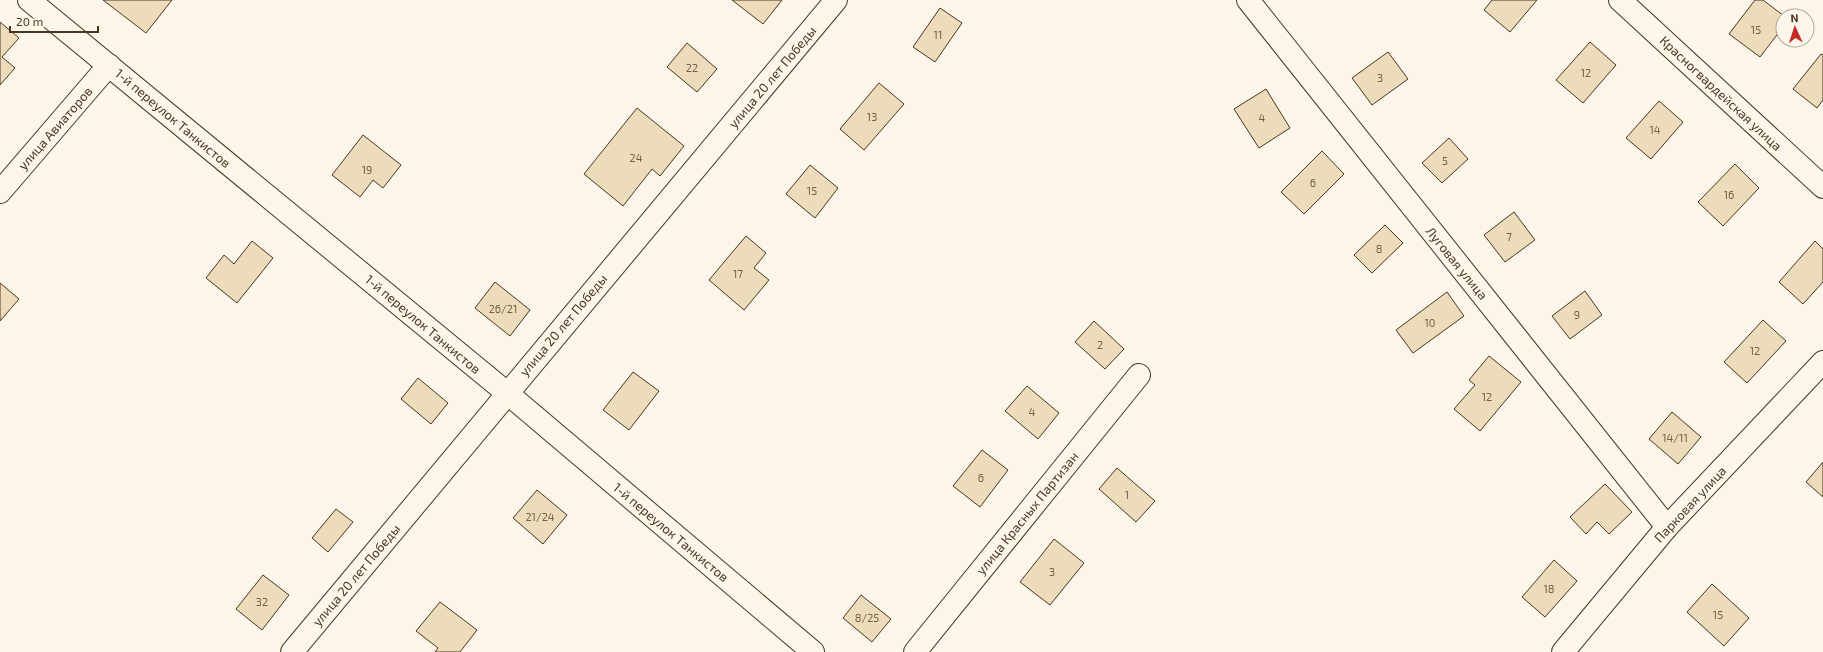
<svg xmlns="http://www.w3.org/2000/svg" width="1823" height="652" viewBox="0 0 1823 652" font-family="'Exo 2',sans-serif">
<rect width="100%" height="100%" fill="#fbf6e9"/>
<g fill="#ecdcbc" stroke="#4a3520">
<path d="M 103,0 L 172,0 L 146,33 Z"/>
<path d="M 732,0 L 782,0 L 763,24 Z"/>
<path d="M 1492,0 L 1537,0 L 1510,32 L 1484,10 Z"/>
<path d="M 1755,0 L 1763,0 L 1784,16 L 1783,27 L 1760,57 L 1729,34 Z"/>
<path d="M 940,8 L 962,23 L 935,62 L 913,47 Z"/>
<path d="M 0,22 L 19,38 L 2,57 L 15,68 L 0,85 Z"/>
<path d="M 1590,42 L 1616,65 L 1583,103 L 1556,80 Z"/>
<path d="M 687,43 L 717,69 L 697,92 L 667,67 Z"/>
<path d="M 1388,52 L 1408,79 L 1372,105 L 1352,78 Z"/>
<path d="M 1821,54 L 1823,55 L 1823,100 L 1817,108 L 1793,89 Z"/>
<path d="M 879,83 L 904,104 L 864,150 L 840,129 Z"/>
<path d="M 1266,89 L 1290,128 L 1259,148 L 1234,109 Z"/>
<path d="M 1659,101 L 1683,122 L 1651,159 L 1626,138 Z"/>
<path d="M 637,108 L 684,146 L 660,176 L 652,169 L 623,206 L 584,174 Z"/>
<path d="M 363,135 L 401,165 L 383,188 L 373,180 L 360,197 L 332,175 Z"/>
<path d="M 1449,138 L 1468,159 L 1442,183 L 1422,163 Z"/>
<path d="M 1322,151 L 1344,174 L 1304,214 L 1281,192 Z"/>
<path d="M 1735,164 L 1759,188 L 1723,226 L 1698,202 Z"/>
<path d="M 810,165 L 838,188 L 815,218 L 786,194 Z"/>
<path d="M 1514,212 L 1535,240 L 1505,262 L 1484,235 Z"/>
<path d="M 1385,225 L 1403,243 L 1372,273 L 1354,255 Z"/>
<path d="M 746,236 L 766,253 L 754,268 L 769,280 L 744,310 L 709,280 Z"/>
<path d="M 252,241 L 273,258 L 237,303 L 206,278 L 224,255 L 234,264 Z"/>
<path d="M 1815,241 L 1823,249 L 1823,282 L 1803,304 L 1779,282 Z"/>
<path d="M 495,282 L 530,310 L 510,336 L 475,308 Z"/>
<path d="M 0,283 L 19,299 L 0,321 Z"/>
<path d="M 1585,291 L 1602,315 L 1570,339 L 1552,316 Z"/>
<path d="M 1447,292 L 1464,316 L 1413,353 L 1396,330 Z"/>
<path d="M 1763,320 L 1786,341 L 1747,383 L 1724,362 Z"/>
<path d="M 1094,321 L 1124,349 L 1105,369 L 1075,342 Z"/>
<path d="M 1489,356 L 1521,382 L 1480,431 L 1454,409 L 1475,385 L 1469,380 Z"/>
<path d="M 633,372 L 659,391 L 629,430 L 603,410 Z"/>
<path d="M 418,378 L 448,403 L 431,424 L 401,399 Z"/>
<path d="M 1027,386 L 1059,413 L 1038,439 L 1005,411 Z"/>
<path d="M 1672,412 L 1701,437 L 1678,464 L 1649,439 Z"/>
<path d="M 982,450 L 1008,470 L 980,507 L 953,486 Z"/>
<path d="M 1823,462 L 1823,497 L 1806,482 Z"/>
<path d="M 1117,468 L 1155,501 L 1136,522 L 1099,489 Z"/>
<path d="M 1605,484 L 1632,512 L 1609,534 L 1597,522 L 1586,534 L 1570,517 Z"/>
<path d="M 537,490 L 567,515 L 543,544 L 513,518 Z"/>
<path d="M 336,509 L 353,522 L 328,552 L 312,538 Z"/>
<path d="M 1054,539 L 1084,563 L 1050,605 L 1020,582 Z"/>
<path d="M 1554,560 L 1577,581 L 1545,617 L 1522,597 Z"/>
<path d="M 263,575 L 289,595 L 262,630 L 236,609 Z"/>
<path d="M 1712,584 L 1749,618 L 1724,646 L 1687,612 Z"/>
<path d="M 861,595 L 891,619 L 872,642 L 843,618 Z"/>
<path d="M 440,602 L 477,630 L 460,652 L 435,652 L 438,648 L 416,631 Z"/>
</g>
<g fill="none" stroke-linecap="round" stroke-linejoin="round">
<defs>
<g id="minor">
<path d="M 29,0 L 507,393 L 813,652"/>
<path d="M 1248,0 L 1667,527"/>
<path d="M 1620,0 L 1823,187"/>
<path d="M 0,192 L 109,65"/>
<path d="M 292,652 L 836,0"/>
<path d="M 915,652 L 1139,375"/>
<path d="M 1563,652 L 1667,527 L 1823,362"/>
</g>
</defs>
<use href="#minor" stroke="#4a3520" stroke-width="24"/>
<use href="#minor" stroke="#fbf6e9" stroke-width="22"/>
</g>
<g text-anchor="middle" stroke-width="3" stroke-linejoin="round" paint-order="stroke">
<g font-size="11" fill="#725f47">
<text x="1756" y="34">15</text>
<text x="938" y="39">11</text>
<text x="692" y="72">22</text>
<text x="1586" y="77">12</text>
<text x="1380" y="82">3</text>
<text x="872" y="121">13</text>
<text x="1262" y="122">4</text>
<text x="1655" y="134">14</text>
<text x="636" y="162">24</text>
<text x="1445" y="165">5</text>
<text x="367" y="174">19</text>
<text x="1313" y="187">6</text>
<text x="812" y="195">15</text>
<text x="1729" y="199">16</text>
<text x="1509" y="241">7</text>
<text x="1379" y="253">8</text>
<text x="738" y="278">17</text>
<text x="503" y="313">26/21</text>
<text x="1577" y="319">9</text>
<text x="1430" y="327">10</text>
<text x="1100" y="349">2</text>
<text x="1755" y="355">12</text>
<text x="1487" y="401">12</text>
<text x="1032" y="416">4</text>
<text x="1675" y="442">14/11</text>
<text x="981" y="482">6</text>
<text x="1127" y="499">1</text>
<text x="540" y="521">21/24</text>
<text x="1052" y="576">3</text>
<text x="1549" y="593">18</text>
<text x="262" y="606">32</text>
<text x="1718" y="619">15</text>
<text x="867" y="622">8/25</text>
</g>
<g font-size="13" fill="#4a3520" stroke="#fbf6e9">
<text transform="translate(772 77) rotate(-50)" y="5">улица 20 лет Победы</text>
<text transform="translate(1721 93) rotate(43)" y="5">Красногвардейская улица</text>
<text transform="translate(173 118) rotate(40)" y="5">1-й переулок Танкистов</text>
<text transform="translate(55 128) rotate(-49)" y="5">улица Авиаторов</text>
<text transform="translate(1457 263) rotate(51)" y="5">Луговая улица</text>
<text transform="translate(423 324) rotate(40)" y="5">1-й переулок Танкистов</text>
<text transform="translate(563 325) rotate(-50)" y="5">улица 20 лет Победы</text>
<text transform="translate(1690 504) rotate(-47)" y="5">Парковая улица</text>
<text transform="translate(1027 513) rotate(-51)" y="5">улица Красных Партизан</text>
<text transform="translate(671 532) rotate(40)" y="5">1-й переулок Танкистов</text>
<text transform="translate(356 575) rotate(-50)" y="5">улица 20 лет Победы</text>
</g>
</g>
<g transform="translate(1795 28) rotate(357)"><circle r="19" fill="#fbf6e9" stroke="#b4a999"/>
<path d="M0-3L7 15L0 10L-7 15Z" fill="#c62828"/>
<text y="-6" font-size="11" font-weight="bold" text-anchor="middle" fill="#4a3520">N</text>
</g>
<path d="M10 26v6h88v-6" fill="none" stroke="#4a3520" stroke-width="2"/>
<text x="16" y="26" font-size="12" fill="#4a3520" stroke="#fbf6e9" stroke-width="3" paint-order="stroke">20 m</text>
</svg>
